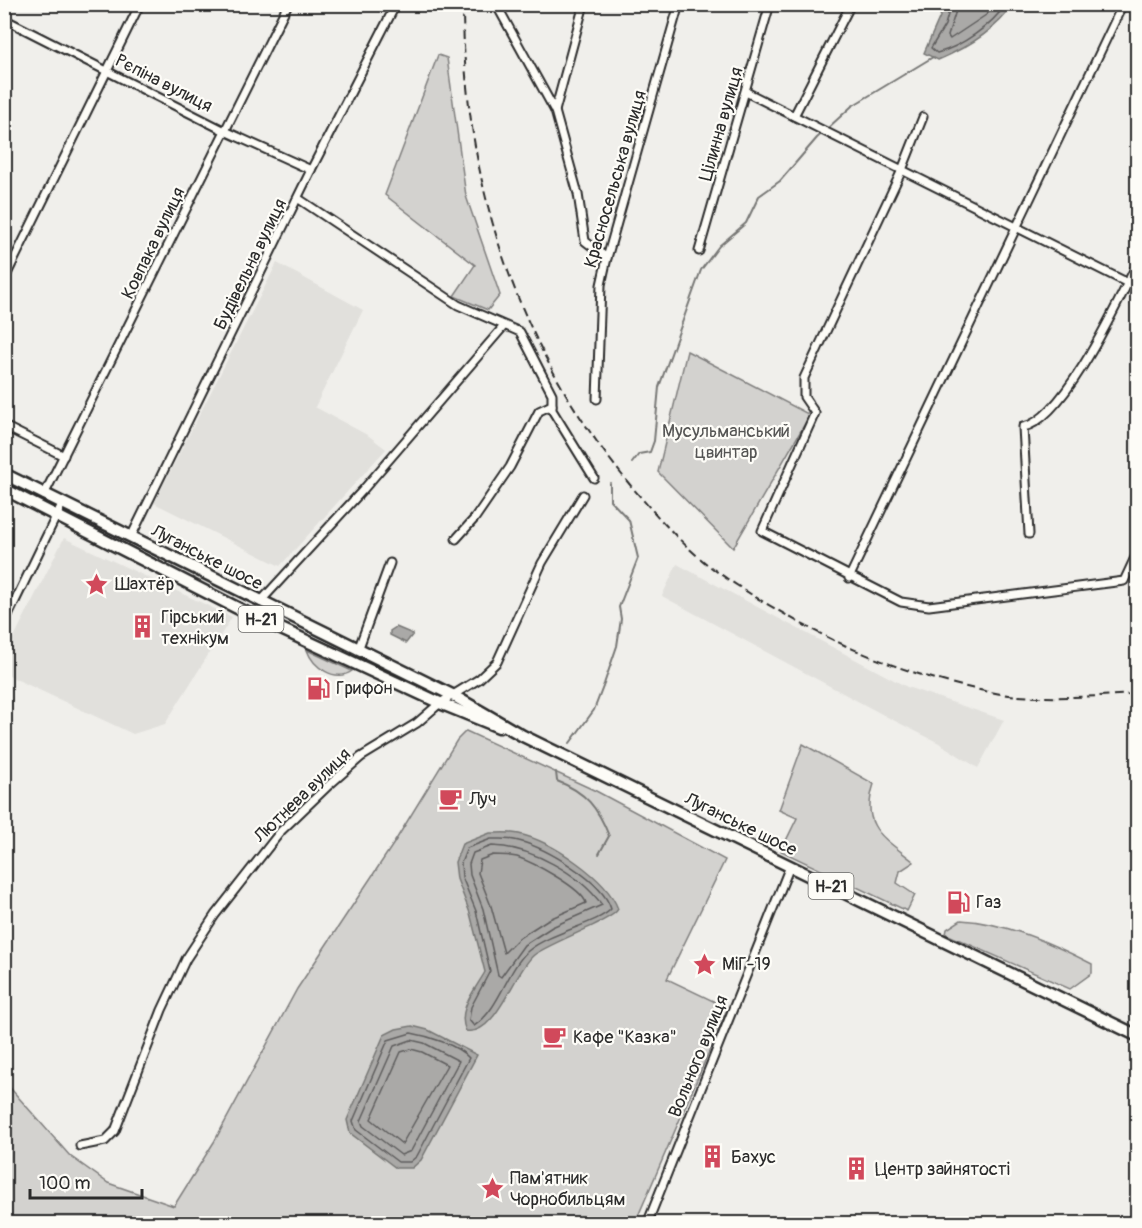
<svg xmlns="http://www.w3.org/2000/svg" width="1142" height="1228" viewBox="0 0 1142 1228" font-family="Pangolin,sans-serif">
<rect width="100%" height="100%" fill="#f0efeb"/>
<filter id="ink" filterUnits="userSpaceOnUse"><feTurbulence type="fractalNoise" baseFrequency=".0167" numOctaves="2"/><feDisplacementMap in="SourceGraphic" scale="12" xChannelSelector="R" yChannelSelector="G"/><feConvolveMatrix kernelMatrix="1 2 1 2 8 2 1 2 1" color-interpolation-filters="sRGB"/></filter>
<g filter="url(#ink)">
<g fill="#e1e0dc">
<path d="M 277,263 L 363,310 L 315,407 L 369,436 L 386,449 L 280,566 L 154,503 Z"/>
<path d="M 64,538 L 232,617 L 165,724 L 133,734 L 5,674 L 5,655 Z"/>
<path d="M 677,564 L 907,687 L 1004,720 L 978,768 L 939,743 L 891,719 L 662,596 Z"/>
</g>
<g fill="#d3d2cf" stroke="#7f7e7d" stroke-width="1.5">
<path d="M 438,55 L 447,58 L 466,196 L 500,295 L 488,310 L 454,296 L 475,265 L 385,195 Z"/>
<path d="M 687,351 L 810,415 L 733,548 L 658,472 Z"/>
<path d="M 307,650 L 352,671 C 335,683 313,667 307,650 Z"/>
<path d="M 466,731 L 596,791 L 725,860 L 667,979 L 728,1008 L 635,1223 L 5,1223 L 4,1081 L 70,1156 L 108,1183 L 174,1206 L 214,1142 L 297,989 L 394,843 L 457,740 Z"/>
<path d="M 803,744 L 874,784 C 860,827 883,837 914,862 L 900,871 L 897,883 L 915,895 L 907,911 L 781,851 L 797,818 L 779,810 Z"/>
<path d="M 961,920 C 1007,923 1051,943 1092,964 L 1092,973 L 1070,989 L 946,934 L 947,929 Z"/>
</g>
<g fill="#aaa9a7" stroke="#777775" stroke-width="1.5">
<path d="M 945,5 L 945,4 L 1013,5 C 996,30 966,48 938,60 L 924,53 Z"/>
<path d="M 396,627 L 413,634 L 406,643 L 390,635 L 390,631 Z"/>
<path d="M 490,833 C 499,833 510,832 519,834 C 551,841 607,878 618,909 C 614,920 549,943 534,955 C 514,971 496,1037 466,1031 C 456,1011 475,990 485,972 L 470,913 L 457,879 L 455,862 L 462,844 Z"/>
<path d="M 412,1026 L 428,1030 L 477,1055 L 421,1160 L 412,1168 L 396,1168 L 350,1133 L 347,1120 L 384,1035 L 396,1029 Z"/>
</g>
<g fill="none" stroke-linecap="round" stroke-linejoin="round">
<g stroke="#5e5d5d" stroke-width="1.5">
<path d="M 951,4 L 945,25 L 931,48 L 937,53 C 961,47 992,25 1006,4"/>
<path d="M 958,4 L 948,36 L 950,39 L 986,15 L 996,4"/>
<path d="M 491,839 C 500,839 510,838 519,841 C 546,848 603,881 611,909 C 599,923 549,933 528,951 C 506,971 500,1009 474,1026 L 469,1020 L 471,1007 L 490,971 L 476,911 L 462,877 L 461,863 L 467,848 Z"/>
<path d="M 492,846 C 531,847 579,873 602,905 L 552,927 L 524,945 L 501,977 L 498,975 L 483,909 L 470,875 L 469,864 L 473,853 Z"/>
<path d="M 493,855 C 501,855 509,855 517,857 C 532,862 582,888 586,903 L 547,920 L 519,938 L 504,953 L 491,906 L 478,873 L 480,860 Z"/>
<path d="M 411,1033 C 428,1036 458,1045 469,1058 L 417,1156 L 410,1162 L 398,1162 L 356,1130 L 353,1121 L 388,1040 Z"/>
<path d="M 411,1040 L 424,1043 L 459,1061 L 411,1151 L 401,1155 L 363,1126 L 361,1121 L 394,1046 Z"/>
<path d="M 411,1049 L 422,1052 L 447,1065 L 402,1144 L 371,1119 L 401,1052 Z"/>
</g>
<g stroke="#777775" stroke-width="2">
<path d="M 632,463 L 639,454 L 650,452 L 654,441 L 659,387 L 701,270 L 719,246 L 746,223 L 759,196 L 780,181 L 817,138 L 852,106 L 933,57"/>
<path d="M 570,743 L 594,710 L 604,684 L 617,646 L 621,619 L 619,607 L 638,558 L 629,520 L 610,500 L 610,483"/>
<path d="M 556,772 L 557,781 C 586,792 598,808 609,836 L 599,854"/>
</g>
<defs>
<g id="minor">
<path d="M 496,4 L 555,111 L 578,194 L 585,241 L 607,258"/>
<path d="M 4,19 L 225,131 L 311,170"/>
<path d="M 746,92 L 1138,288"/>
<path d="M 555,111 L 584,4"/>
<path d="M 794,116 L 851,4"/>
<path d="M 923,117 L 902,170 L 804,378 L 804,397 L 815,413 L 762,531 L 901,602 L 929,606 L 1124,581 L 1138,551"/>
<path d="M 299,199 L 458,305 L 520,332 L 552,394 L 552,410 L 594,478"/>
<path d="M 699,251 L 770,4"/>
<path d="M 4,280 L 140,4"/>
<path d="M 597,399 L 601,285 L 607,258 L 679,4"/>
<path d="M 4,426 L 64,456"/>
<path d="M 44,495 L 288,4"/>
<path d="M 1029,534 L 1023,427 C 1064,420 1119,300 1138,262"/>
<path d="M 131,537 L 311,170 L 396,4"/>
<path d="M 456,539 L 475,518 L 510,467 L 539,411 L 552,405"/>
<path d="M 849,578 L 1123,4"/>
<path d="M 260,602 L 362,491 L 504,326"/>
<path d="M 4,624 L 62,504"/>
<path d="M 358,650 L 390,563"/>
<path d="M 80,1146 L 105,1141 L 115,1131 L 162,1010 L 186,959 L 215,915 L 281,831 L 329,785 L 361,757 L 417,723 L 440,703 L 479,679 L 497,662 L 542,563 L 583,495"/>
<path d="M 647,1224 L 790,866"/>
</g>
<g id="primary">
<path d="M 4,474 L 454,696 L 523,736 L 1138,1036"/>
<path d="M 4,489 L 251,615 L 440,703 L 499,727"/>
</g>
</defs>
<use href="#minor" stroke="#2b2b2b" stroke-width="11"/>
<use href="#primary" stroke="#2b2b2b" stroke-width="15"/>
<use href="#minor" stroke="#fdfcf7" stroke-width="7"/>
<use href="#primary" stroke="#fdfcf7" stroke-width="10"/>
<path stroke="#2b2b2b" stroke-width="2" stroke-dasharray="9 4.5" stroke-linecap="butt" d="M 463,4 C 463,182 517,349 631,486 C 656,515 681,544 712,568 C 739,588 770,606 800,623 C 863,657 930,682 1001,694 C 1040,700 1097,696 1138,694"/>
</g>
</g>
<defs>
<symbol id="sight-bare" viewBox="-9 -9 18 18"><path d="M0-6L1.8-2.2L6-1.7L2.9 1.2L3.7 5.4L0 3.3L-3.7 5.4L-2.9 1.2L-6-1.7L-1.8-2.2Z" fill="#d1495b" stroke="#fdfcf7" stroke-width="2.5" paint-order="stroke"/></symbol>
<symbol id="building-bare" viewBox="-9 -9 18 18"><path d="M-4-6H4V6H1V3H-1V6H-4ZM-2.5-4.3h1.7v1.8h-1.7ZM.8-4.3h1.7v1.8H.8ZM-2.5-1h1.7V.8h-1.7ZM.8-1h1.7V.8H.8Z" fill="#d1495b" stroke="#fdfcf7" stroke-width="2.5" paint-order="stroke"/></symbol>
<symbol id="fuel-bare" viewBox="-9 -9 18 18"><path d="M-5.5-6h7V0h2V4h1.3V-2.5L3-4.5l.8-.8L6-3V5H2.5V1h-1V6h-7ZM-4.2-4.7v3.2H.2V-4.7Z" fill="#d1495b" stroke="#fdfcf7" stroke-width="2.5" paint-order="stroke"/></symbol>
<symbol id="cafe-bare" viewBox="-9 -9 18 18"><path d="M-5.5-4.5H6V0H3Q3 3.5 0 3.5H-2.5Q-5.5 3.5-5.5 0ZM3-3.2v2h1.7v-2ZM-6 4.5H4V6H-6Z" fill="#d1495b" stroke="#fdfcf7" stroke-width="2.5" paint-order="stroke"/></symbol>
</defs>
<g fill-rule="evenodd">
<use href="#sight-bare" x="80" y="568" width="33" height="33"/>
<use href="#building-bare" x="126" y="610" width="33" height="33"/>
<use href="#fuel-bare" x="302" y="672" width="33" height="33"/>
<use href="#cafe-bare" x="434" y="782" width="33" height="33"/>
<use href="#fuel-bare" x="942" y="886" width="33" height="33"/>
<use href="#sight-bare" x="688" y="948" width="33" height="33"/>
<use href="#cafe-bare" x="538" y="1020" width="33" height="33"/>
<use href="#building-bare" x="696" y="1140" width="33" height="33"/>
<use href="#building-bare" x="840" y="1152" width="33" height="33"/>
<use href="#sight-bare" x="476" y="1172" width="33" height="33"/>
</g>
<g text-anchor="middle" stroke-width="4.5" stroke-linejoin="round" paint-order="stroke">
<g fill="#fdfcf7" stroke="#6a6a68" stroke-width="1.5">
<rect x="238.5" y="606" width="45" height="26" rx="4.5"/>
<rect x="808.5" y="873" width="45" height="26" rx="4.5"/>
</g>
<g font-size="16" font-weight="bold" fill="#2b2b2b">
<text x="261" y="625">Н-21</text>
<text x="831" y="892">Н-21</text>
</g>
<g font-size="18" fill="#2b2b2b" stroke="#fdfcf7">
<text transform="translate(164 83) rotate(27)" y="6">Рєпіна вулиця</text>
<text transform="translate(721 124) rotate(-74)" y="6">Цілинна вулиця</text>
<text transform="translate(615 179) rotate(-74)" y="6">Красносельська вулиця</text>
<text transform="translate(153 243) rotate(-64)" y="6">Ковпака вулиця</text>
<text transform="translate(250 264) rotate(-64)" y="6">Будівельна вулиця</text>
<text transform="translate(207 557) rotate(27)" y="6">Луганське шосе</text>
<text transform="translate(302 795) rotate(-44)" y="6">Лютнева вулиця</text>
<text transform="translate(741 824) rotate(26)" y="6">Луганське шосе</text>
<text transform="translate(698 1056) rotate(-68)" y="6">Вольного вулиця</text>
</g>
<g font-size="18" fill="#555554" stroke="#fdfcf7">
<text x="726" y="437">Мусульманський<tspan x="726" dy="21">цвинтар</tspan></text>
</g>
<g font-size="18" fill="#2b2b2b" stroke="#fdfcf7" text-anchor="start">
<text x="115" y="590">Шахтёр</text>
<text x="161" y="623">Гірський<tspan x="161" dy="21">технікум</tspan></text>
<text x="336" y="694">Грифон</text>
<text x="469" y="805">Луч</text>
<text x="976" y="908">Газ</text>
<text x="722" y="970">МіГ-19</text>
<text x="573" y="1043">Кафе "Казка"</text>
<text x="731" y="1163">Бахус</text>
<text x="875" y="1175">Центр зайнятості</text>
<text x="510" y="1184">Пам'ятник<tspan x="510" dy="21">Чорнобильцям</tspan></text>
</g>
</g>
<rect width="1142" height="1228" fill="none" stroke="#fdfcf7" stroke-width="24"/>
<rect x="12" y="12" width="1118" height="1204" fill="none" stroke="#2b2b2b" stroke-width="2" filter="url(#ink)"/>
<path d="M30 1189v9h112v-9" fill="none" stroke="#2b2b2b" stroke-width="3"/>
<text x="39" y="1189" font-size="18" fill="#2b2b2b" stroke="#fdfcf7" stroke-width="4.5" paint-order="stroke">100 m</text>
</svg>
